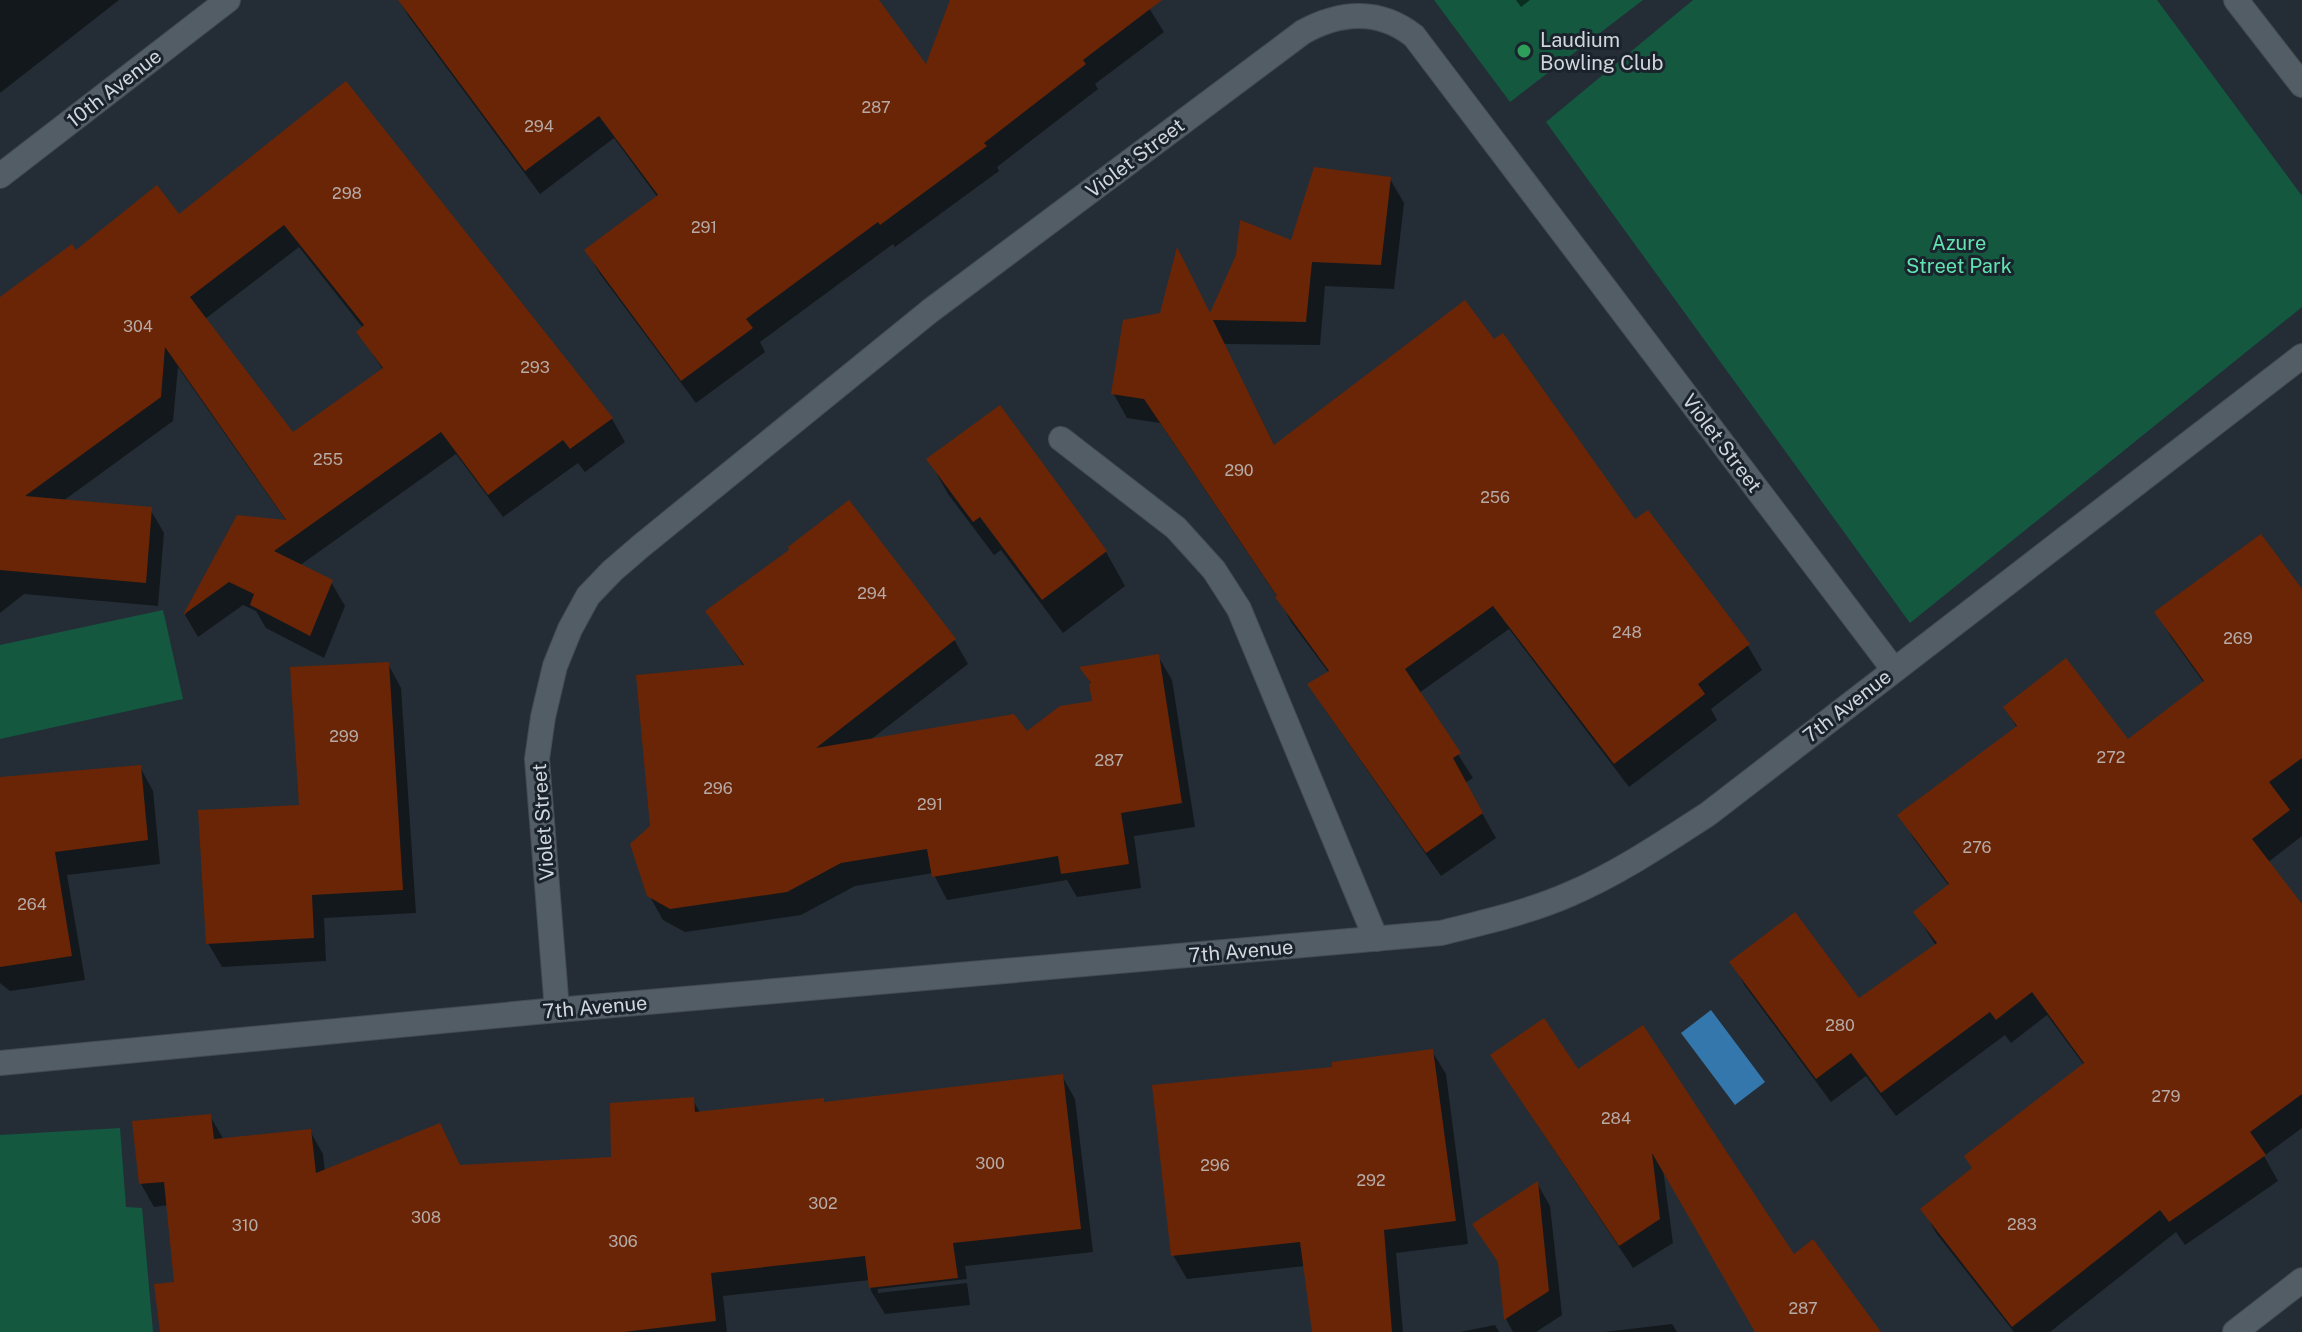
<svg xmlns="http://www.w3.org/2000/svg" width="2302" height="1332" viewBox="0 0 2302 1332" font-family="'Public Sans',sans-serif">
<rect width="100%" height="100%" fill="#242d35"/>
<g fill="#145840">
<path d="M 1434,0 L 1643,0 L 1510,102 Z"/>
<path d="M 1693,0 L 2157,0 L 2302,196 L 2302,307 L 1910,623 L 1546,122 Z"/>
<path d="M 163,610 L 183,699 L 0,739 L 0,645 Z"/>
<path d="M 120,1128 L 126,1207 L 142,1208 L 153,1332 L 0,1332 L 0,1135 Z"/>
</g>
<path fill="#3477ac" d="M 1711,1010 L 1765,1082 L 1735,1105 L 1681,1033 Z"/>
<g fill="#0007" fill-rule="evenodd">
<path d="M 0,0 L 119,0 L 0,93 Z"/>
<path d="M 399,0 L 876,0 L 927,68 L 953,0 L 1144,0 L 1164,32 L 1095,84 L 1098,89 L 997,167 L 999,171 L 895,247 L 893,244 L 760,342 L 765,352 L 696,403 L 600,274 L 586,250 L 658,198 L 614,138 L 540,194 L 409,17 Z"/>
<path d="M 1516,0 L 1530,0 L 1521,7 Z"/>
<path d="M 346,84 L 612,419 L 625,442 L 585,472 L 578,463 L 503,517 L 456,454 L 299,566 L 331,582 L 345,606 L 324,658 L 266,628 L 256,611 L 243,605 L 198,637 L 185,615 L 238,517 L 287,522 L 178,367 L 173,421 L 63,501 L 150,509 L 164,533 L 158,606 L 24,594 L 0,613 L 0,299 L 75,253 L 179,217 ZM 299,247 L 363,328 L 358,332 L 383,370 L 292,435 L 205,319 Z"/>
<path d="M 1390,179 L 1404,203 L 1394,289 L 1325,286 L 1320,345 L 1224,344 L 1275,447 L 1635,522 L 1647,513 L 1748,646 L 1762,670 L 1711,709 L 1717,720 L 1629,787 L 1509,629 L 1419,693 L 1473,778 L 1465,783 L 1496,838 L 1441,876 L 1324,708 L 1310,684 L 1329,673 L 1291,622 L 1278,598 L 1160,423 L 1127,418 L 1113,393 L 1211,316 L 1293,242 Z"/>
<path d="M 999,408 L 1106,552 L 1125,586 L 1063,633 L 1001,550 L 994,555 L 948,494 L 929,460 Z"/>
<path d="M 849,503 L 955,641 L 968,664 L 869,741 L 1026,734 L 1094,702 L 1091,684 L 1082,668 L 1158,656 L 1172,680 L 1195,827 L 1134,836 L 1141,888 L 1077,897 L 1067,880 L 947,900 L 933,873 L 855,886 L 801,915 L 685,932 L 663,920 L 649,895 L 652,826 L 744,667 L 708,611 L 792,550 Z"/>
<path d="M 2302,593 L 2302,836 L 2267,863 L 2302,908 L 2302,1128 L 2264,1156 L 2278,1181 L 2185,1245 L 2176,1232 L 2050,1332 L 2014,1332 L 1936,1233 L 1923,1209 L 1973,1169 L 2084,1065 L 2047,1015 L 2011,1043 L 2005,1035 L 1896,1116 L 1866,1076 L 1831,1102 L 1745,986 L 1732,962 L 1858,1000 L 1936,946 L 1915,912 L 1949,886 L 1914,839 L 1900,815 L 2017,728 L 2005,707 L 2128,742 L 2204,683 L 2171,637 L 2157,613 Z"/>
<path d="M 388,664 L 401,688 L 416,913 L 324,918 L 326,961 L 222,967 L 208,943 L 301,806 Z"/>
<path d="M 140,767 L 153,791 L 160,864 L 67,875 L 85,980 L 10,991 L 0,983 L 0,779 Z"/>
<path d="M 1432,1051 L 1446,1074 L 1468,1244 L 1396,1253 L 1403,1332 L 1313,1332 L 1305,1266 L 1187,1279 L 1173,1255 L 1335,1069 Z"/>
<path d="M 1492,1055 L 1577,1072 L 1879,1332 L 1758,1332 L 1663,1169 L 1673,1243 L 1633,1268 L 1506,1078 Z"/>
<path d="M 1062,1076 L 1075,1099 L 1093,1252 L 965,1266 L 967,1279 L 878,1289 L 878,1293 L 967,1283 L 970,1305 L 885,1314 L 871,1291 L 870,1280 L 723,1296 L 727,1332 L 162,1332 L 177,1284 L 169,1205 L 154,1207 L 141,1184 L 210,1116 L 224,1140 L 310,1131 L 323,1154 L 325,1172 L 439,1126 L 461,1167 L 613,1159 L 692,1099 L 701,1114 L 823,1100 L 825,1103 Z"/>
<path d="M 1537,1183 L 1550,1206 L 1562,1315 L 1536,1332 L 1513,1332 L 1506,1319 L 1500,1265 Z"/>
<path d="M 1672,1324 L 1677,1332 L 1604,1332 Z"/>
<path d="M 1495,1325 L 1499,1332 L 1460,1332 Z"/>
</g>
<g fill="#6a2506" fill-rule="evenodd">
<path d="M 398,0 L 879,0 L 926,64 L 950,0 L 1162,0 L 1083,60 L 1086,64 L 984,143 L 987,146 L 880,225 L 878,222 L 746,319 L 753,328 L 681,381 L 584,250 L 658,195 L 599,116 L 525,171 Z"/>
<path d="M 346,81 L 613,418 L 570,449 L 563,440 L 488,495 L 441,432 L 274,551 L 333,580 L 310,636 L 250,605 L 254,594 L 229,582 L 183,615 L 237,515 L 286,520 L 165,347 L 161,397 L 25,496 L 152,507 L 146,583 L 0,570 L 0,297 L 72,244 L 76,250 L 157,185 L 179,214 ZM 284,225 L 364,325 L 356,332 L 383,368 L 293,432 L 190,297 Z"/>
<path d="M 1314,167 L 1391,177 L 1381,265 L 1312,262 L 1306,322 L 1213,320 L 1274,445 L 1465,300 L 1494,339 L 1503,333 L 1635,519 L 1648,510 L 1750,644 L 1698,684 L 1705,694 L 1614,764 L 1493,606 L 1405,669 L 1461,753 L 1453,758 L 1483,813 L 1426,853 L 1307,684 L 1329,671 L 1275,597 L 1277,596 L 1144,399 L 1111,394 L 1123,320 L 1160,313 L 1177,247 L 1210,313 L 1236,255 L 1240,220 L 1291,240 Z"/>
<path d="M 1000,405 L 1107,551 L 1042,600 L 980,517 L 973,522 L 926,459 Z"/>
<path d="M 849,500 L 956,639 L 816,748 L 1014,714 L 1027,731 L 1060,706 L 1092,701 L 1089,684 L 1091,683 L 1079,667 L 1159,654 L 1182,803 L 1121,813 L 1129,864 L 1061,874 L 1058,856 L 932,877 L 927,849 L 841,863 L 787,892 L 670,909 L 647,896 L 630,844 L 650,826 L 636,675 L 744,665 L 705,611 L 789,550 L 788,547 Z"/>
<path d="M 2261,534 L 2302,589 L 2302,758 L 2269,782 L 2290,810 L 2252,839 L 2302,904 L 2302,1094 L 2250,1132 L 2266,1155 L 2169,1222 L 2160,1210 L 2012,1327 L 1920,1209 L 1972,1168 L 1964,1156 L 2084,1063 L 2032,992 L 1996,1020 L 1990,1012 L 1881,1093 L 1851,1053 L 1816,1079 L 1729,962 L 1795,912 L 1859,998 L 1937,943 L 1913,912 L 1949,884 L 1897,815 L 2017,726 L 2003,707 L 2066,658 L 2128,739 L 2204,681 L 2154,612 Z"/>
<path d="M 389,662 L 403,890 L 312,895 L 314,938 L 206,944 L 198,810 L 299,805 L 290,667 Z"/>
<path d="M 141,765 L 148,840 L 55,852 L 72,956 L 0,967 L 0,777 Z"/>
<path d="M 1544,1018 L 1578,1069 L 1643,1025 L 1794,1254 L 1813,1239 L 1881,1332 L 1755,1332 L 1652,1153 L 1660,1219 L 1619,1246 L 1490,1055 Z"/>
<path d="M 1433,1049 L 1456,1221 L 1384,1230 L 1392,1332 L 1312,1332 L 1300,1242 L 1171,1256 L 1152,1085 L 1332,1067 L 1332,1062 Z"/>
<path d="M 1063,1074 L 1081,1229 L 953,1243 L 958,1278 L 869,1288 L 865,1256 L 711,1273 L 716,1321 L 624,1332 L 160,1332 L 154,1284 L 174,1282 L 164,1182 L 139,1184 L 132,1121 L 211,1114 L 214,1139 L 311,1129 L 316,1173 L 440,1123 L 460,1165 L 611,1157 L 610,1103 L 694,1097 L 695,1112 L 824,1098 L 824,1102 Z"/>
<path d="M 1538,1181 L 1549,1291 L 1504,1320 L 1498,1262 L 1472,1224 Z"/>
</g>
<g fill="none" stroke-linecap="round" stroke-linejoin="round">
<defs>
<path id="lane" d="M 1061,439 L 1176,528 L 1214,570 L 1239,609 L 1376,939"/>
<g id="street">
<path d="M 2236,0 L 2302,85"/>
<path d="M 0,176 L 228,0"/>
<path d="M 557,1010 L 537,759 L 543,717 L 555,666 L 570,629 L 588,596 L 612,571 L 641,546 L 930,311 L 1303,32 C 1341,11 1380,9 1414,36 L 1894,670"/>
<path d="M 0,1063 L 557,1010 L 1441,933 C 1485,922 1529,912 1570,894 C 1619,873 1663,843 1708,814 L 2302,356"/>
<path d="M 2235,1332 L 2302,1280"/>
</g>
</defs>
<use href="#lane" stroke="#444b51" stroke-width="26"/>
<use href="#street" stroke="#444b51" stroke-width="26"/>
<use href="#lane" stroke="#535d66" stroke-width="24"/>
<use href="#street" stroke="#535d66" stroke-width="24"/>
</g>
<circle fill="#2e9e5b" stroke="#1a232b" stroke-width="3" cx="1524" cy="51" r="8"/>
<g text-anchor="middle" stroke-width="6" stroke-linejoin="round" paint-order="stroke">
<g font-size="16" fill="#b6aaa6">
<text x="876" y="113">287</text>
<text x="539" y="132">294</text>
<text x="347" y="199">298</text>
<text x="704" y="233">291</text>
<text x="138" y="332">304</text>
<text x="535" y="373">293</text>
<text x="328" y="465">255</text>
<text x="1239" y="476">290</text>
<text x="1495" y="503">256</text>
<text x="872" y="599">294</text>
<text x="1627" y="638">248</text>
<text x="2238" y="644">269</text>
<text x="344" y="742">299</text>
<text x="2111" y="763">272</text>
<text x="1109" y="766">287</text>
<text x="718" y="794">296</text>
<text x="930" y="810">291</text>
<text x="1977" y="853">276</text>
<text x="32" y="910">264</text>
<text x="1840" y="1031">280</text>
<text x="2166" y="1102">279</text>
<text x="1616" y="1124">284</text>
<text x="990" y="1169">300</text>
<text x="1215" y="1171">296</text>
<text x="1371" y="1186">292</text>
<text x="823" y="1209">302</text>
<text x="426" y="1223">308</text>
<text x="2022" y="1230">283</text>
<text x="245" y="1231">310</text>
<text x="623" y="1247">306</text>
<text x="1803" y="1314">287</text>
</g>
<g font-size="20" fill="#d0d6db" stroke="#1a232b" text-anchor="start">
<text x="1540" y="47">Laudium<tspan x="1540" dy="23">Bowling Club</tspan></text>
</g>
<g font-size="20" fill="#d0d6db" stroke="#1a232b">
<text transform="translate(114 88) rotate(-38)" y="7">10th Avenue</text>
<text transform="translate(1135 158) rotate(-37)" y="7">Violet Street</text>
<text transform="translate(1722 443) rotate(53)" y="7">Violet Street</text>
<text transform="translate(1847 706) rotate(-38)" y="7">7th Avenue</text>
<text transform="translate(543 822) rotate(-94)" y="7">Violet Street</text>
<text transform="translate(1241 951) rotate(-5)" y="7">7th Avenue</text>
<text transform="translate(595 1007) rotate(-5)" y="7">7th Avenue</text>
</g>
<g font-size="20" fill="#62e4b2" stroke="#1a232b">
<text x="1959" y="250">Azure<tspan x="1959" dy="23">Street Park</tspan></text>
</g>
</g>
</svg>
